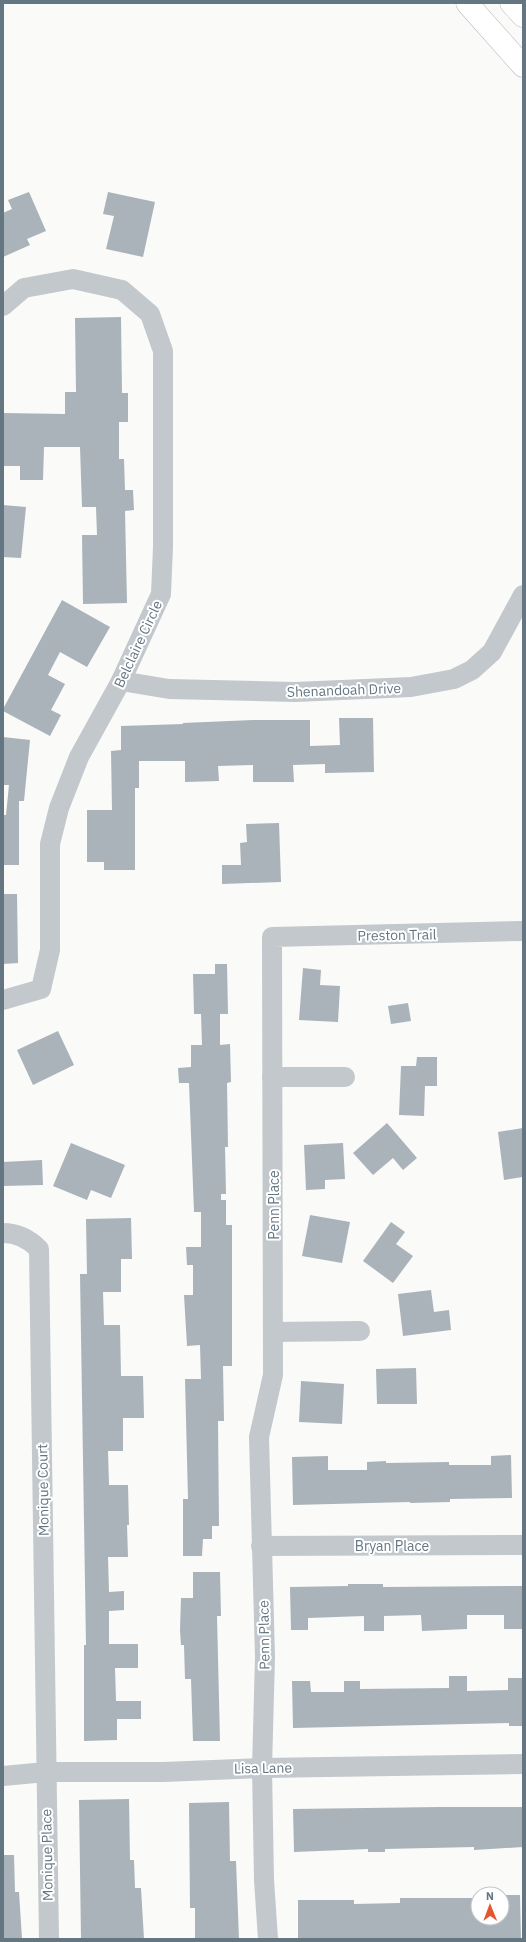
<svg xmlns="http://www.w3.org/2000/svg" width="526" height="1942" viewBox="0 0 526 1942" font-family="'IBM Plex Sans',sans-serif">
<rect width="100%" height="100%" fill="#fafaf8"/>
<g fill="#aab3b9">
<path d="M 29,192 L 46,231 L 27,239 L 30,245 L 3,257 L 3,213 L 12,209 L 8,200 Z"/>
<path d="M 108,192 L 155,202 L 143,257 L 106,249 L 114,216 L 103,214 Z"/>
<path d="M 121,317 L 122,393 L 128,393 L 128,422 L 119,422 L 119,459 L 124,459 L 125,490 L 133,490 L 134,510 L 125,511 L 127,603 L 83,604 L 82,535 L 97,535 L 96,507 L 82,507 L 80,447 L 44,447 L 43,480 L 20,480 L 20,466 L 3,466 L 3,413 L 65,414 L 65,392 L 76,392 L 75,318 Z"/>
<path d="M 3,505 L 26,507 L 21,558 L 3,557 Z"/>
<path d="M 62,600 L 110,627 L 87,667 L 60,652 L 48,675 L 65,684 L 51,710 L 61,715 L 50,736 L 3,711 L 3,709 Z"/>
<path d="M 339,718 L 373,718 L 374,772 L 325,773 L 325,764 L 293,765 L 294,782 L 253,782 L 253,765 L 218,766 L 219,781 L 185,782 L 185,761 L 139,761 L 139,788 L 135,788 L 135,870 L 104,870 L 104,862 L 87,862 L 87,810 L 112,810 L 111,751 L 121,750 L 121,726 L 183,724 L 183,723 L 253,720 L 310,720 L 310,746 L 340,745 Z"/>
<path d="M 3,737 L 30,740 L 24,801 L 19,801 L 19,865 L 3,865 L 3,815 L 6,815 L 9,785 L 3,785 Z"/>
<path d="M 279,823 L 281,882 L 222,884 L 222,865 L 241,865 L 240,843 L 247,842 L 246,824 Z"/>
<path d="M 3,894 L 17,894 L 18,963 L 3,964 Z"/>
<path d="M 215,964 L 227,964 L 228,1014 L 220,1014 L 220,1045 L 230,1044 L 231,1082 L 227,1083 L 228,1147 L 225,1147 L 226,1194 L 221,1194 L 221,1200 L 226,1200 L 226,1225 L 232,1225 L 232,1366 L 223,1366 L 224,1421 L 218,1421 L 219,1526 L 212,1526 L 212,1539 L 203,1539 L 202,1556 L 183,1556 L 183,1499 L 188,1499 L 185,1379 L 201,1379 L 200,1345 L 187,1346 L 184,1295 L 193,1295 L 193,1265 L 187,1265 L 186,1247 L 201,1247 L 201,1212 L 194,1212 L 189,1083 L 179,1083 L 178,1068 L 191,1067 L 191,1045 L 202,1045 L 201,1014 L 194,1014 L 193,974 L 215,974 Z"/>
<path d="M 303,968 L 321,970 L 320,985 L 340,986 L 338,1022 L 299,1020 Z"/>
<path d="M 408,1003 L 411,1021 L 391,1024 L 388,1006 Z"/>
<path d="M 58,1031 L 74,1065 L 33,1085 L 17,1050 Z"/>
<path d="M 417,1057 L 437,1057 L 437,1086 L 425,1086 L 424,1116 L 399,1115 L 401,1066 L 416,1066 Z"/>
<path d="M 387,1123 L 417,1158 L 403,1170 L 393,1158 L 373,1175 L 353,1153 Z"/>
<path d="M 523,1128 L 523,1177 L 504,1180 L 498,1132 Z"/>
<path d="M 71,1143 L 125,1165 L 111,1198 L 91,1190 L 87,1200 L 53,1186 Z"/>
<path d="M 343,1143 L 345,1179 L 325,1180 L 325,1189 L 306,1190 L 304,1145 Z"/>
<path d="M 42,1160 L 43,1185 L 3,1186 L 3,1162 Z"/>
<path d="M 310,1215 L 350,1222 L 342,1263 L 302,1256 Z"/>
<path d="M 131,1218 L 132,1259 L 121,1259 L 121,1292 L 103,1292 L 104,1325 L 120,1325 L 121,1376 L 143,1376 L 144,1418 L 123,1418 L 123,1451 L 108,1451 L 109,1485 L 128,1485 L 129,1525 L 127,1525 L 128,1557 L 108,1557 L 109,1592 L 124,1591 L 124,1610 L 109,1611 L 109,1644 L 138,1644 L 138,1668 L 115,1668 L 116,1701 L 141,1701 L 141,1719 L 117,1719 L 117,1740 L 84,1741 L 84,1645 L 86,1645 L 80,1274 L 87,1274 L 86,1219 Z"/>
<path d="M 391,1222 L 405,1232 L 396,1244 L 413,1256 L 393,1283 L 363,1261 Z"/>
<path d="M 431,1290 L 434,1312 L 449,1310 L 451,1330 L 403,1336 L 398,1294 Z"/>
<path d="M 416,1368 L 417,1404 L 377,1404 L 376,1369 Z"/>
<path d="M 301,1381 L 344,1384 L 342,1424 L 299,1422 Z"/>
<path d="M 511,1455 L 512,1498 L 450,1499 L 450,1502 L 410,1503 L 410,1502 L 293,1505 L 292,1457 L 328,1456 L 328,1470 L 367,1470 L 367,1462 L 386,1461 L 386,1463 L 449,1462 L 449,1465 L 491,1465 L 491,1456 Z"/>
<path d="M 193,1572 L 220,1572 L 221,1616 L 217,1616 L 220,1741 L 193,1741 L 191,1679 L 185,1679 L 184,1645 L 181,1645 L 180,1630 L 181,1598 L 193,1598 Z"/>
<path d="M 348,1584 L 383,1584 L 383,1587 L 523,1586 L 523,1629 L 504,1629 L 504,1615 L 467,1615 L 467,1629 L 422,1631 L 421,1615 L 384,1616 L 384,1631 L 364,1631 L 364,1616 L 308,1618 L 308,1630 L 291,1630 L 290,1587 L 348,1586 Z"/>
<path d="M 449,1676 L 467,1676 L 467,1691 L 508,1690 L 508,1678 L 523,1678 L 523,1726 L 509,1726 L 509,1723 L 293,1728 L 292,1681 L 310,1681 L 311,1692 L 344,1692 L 344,1681 L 360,1681 L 360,1689 L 449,1688 Z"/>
<path d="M 129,1799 L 130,1860 L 134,1860 L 135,1888 L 141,1888 L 144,1939 L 81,1939 L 79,1800 Z"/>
<path d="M 229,1802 L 230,1861 L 236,1861 L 239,1939 L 195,1939 L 195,1908 L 190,1908 L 189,1803 Z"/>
<path d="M 440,1807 L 523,1807 L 523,1847 L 474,1850 L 474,1847 L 385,1849 L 385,1852 L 368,1852 L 368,1849 L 294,1852 L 293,1809 Z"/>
<path d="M 3,1855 L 14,1855 L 15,1892 L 19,1892 L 22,1939 L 3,1939 Z"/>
<path d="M 502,1895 L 520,1895 L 521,1939 L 298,1939 L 298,1900 L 354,1900 L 354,1904 L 400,1903 L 400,1898 L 478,1898 L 478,1918 L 502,1918 Z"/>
</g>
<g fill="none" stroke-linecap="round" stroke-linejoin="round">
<defs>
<g id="major">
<path d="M 467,3 L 523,66"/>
<path d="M 511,3 L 523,16"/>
</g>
</defs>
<use href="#major" stroke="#b5babe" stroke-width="23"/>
<g stroke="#c3c8cc" stroke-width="20">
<path d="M 3,306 L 24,288 L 73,279 L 122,290 L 150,314 L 163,351 L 163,547 L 161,594 L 121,681 L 79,757 L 59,808 L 50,844 L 50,950 L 41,989 L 3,1000"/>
<path d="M 121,681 L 169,689 L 295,692 L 411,687 L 454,679 L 472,670 L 492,652 L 523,595"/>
<path d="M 272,1077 L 345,1077"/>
<path d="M 3,1233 C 17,1233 29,1239 39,1249 L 49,1939"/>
<path d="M 273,1332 L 360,1331"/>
<path d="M 261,1546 L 523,1545"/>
<path d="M 3,1776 L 46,1772 L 163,1772 L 262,1768 L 523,1764"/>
<path d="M 268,1939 L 264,1880 L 262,1768 L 265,1657 L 259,1437 L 273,1375 L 272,937 L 523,931"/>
</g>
<use href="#major" stroke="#fff" stroke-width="22"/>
</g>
<g text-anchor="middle" stroke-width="4" stroke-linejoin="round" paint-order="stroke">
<g font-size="14" fill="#657683" stroke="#fff">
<text transform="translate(138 644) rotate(-65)" y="5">Belclaire Circle</text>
<text transform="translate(344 690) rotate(-2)" y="5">Shenandoah Drive</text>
<text transform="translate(397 935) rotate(-1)" y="5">Preston Trail</text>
<text transform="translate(274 1205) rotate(-90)" y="5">Penn Place</text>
<text transform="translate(43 1490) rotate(-91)" y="5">Monique Court</text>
<text x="392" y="1551">Bryan Place</text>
<text transform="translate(264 1635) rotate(-91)" y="5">Penn Place</text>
<text transform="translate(263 1768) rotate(-1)" y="5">Lisa Lane</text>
<text transform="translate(47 1855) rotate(-91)" y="5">Monique Place</text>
</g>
</g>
<rect width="526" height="1942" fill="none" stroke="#657683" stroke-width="8"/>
<g transform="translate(490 1906) rotate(359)"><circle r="19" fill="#ffffff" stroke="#c1c8cd"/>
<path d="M0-3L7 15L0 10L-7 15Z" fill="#e4572e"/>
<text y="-6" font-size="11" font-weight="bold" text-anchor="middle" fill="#657683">N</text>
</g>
</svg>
